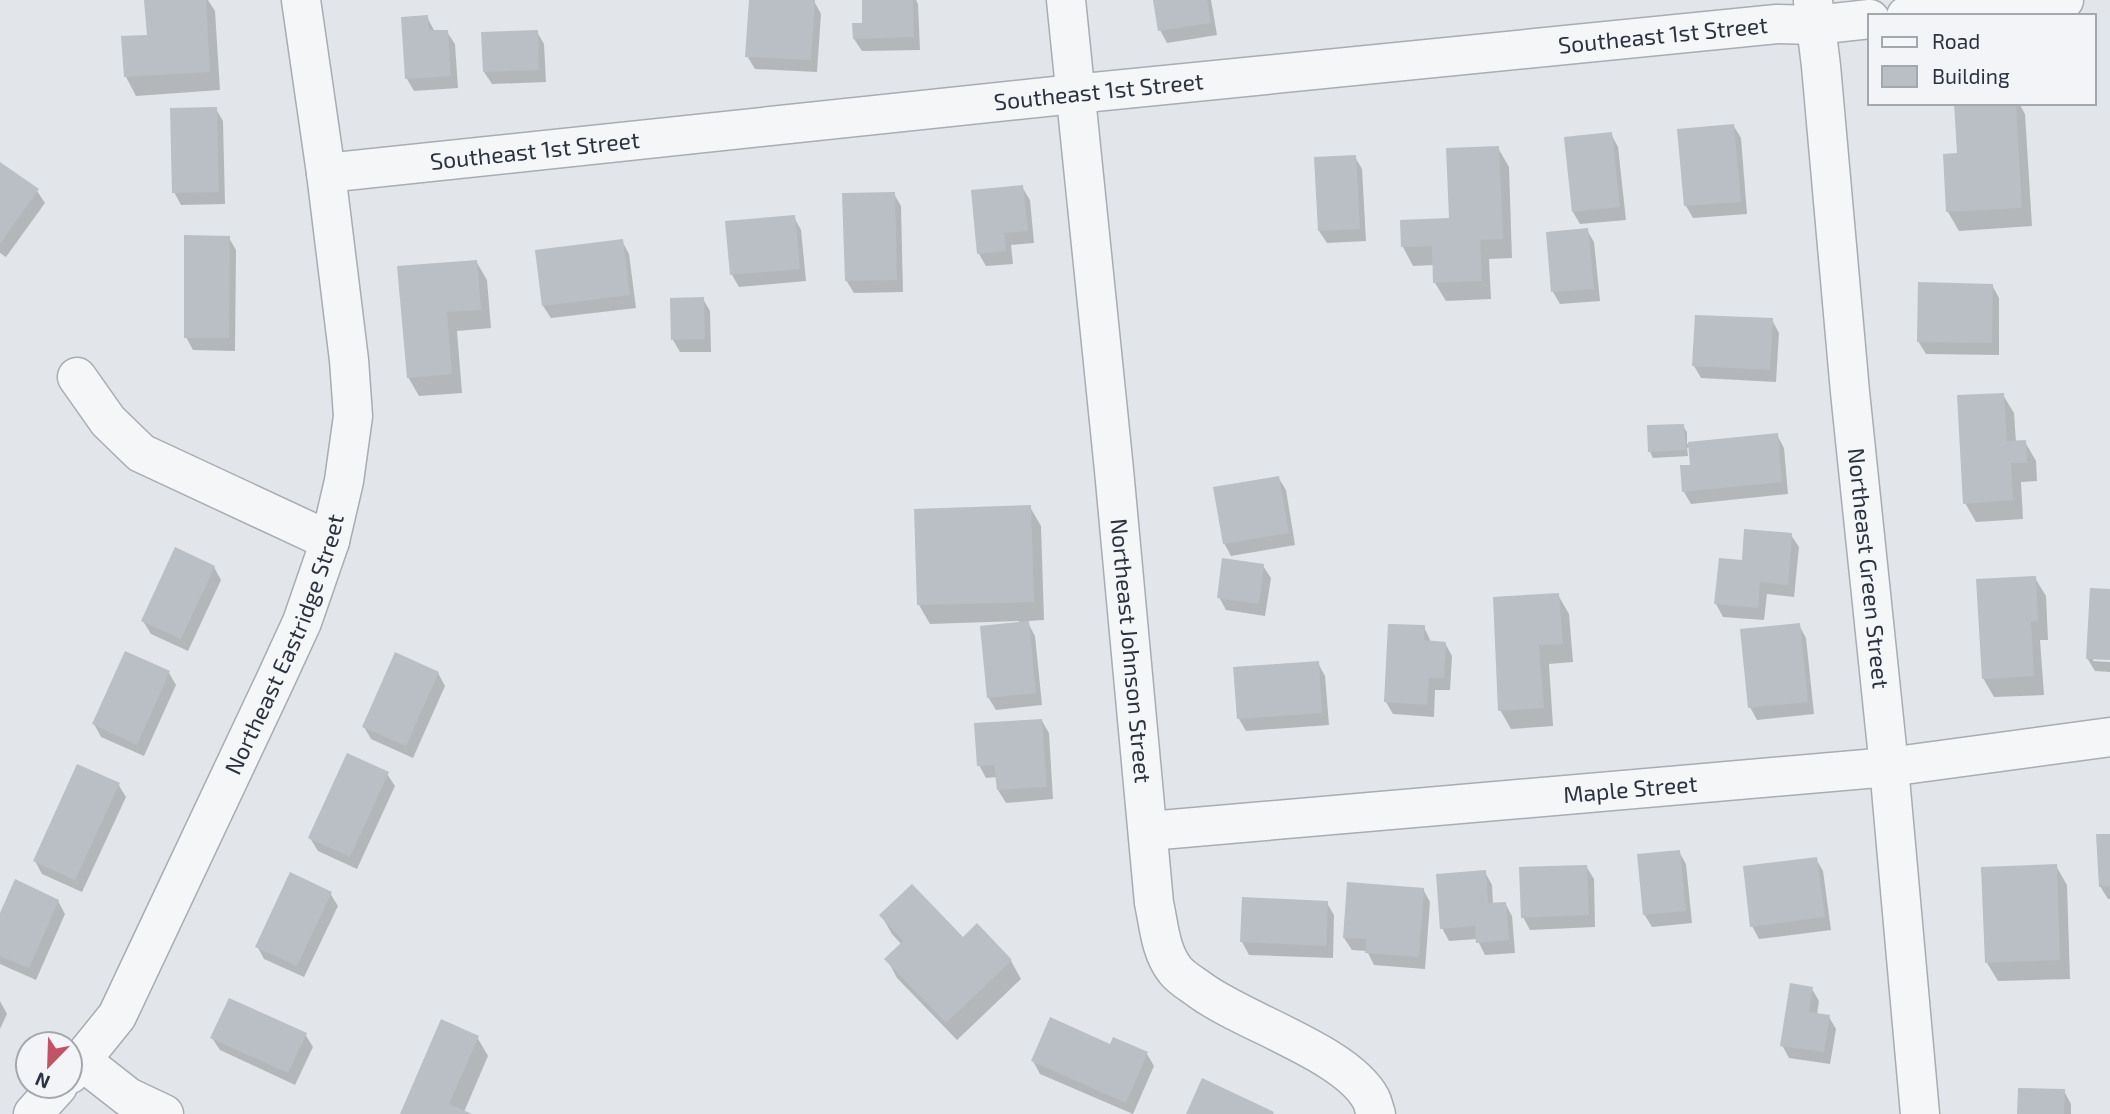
<svg xmlns="http://www.w3.org/2000/svg" width="2110" height="1114" viewBox="0 0 2110 1114" font-family="'Exo 2',sans-serif">
<rect width="100%" height="100%" fill="#e2e5e9"/>
<g fill="#0003">
<path d="M 146,0 L 208,0 L 215,11 L 220,90 L 136,96 L 126,77 L 122,38 L 148,36 Z"/>
<path d="M 751,0 L 814,1 L 821,14 L 817,72 L 755,69 L 747,56 Z"/>
<path d="M 864,0 L 916,0 L 918,4 L 920,50 L 862,51 L 854,39 L 864,25 Z"/>
<path d="M 1155,0 L 1211,0 L 1217,35 L 1167,43 L 1160,30 Z"/>
<path d="M 427,17 L 435,32 L 447,32 L 455,44 L 458,88 L 414,91 L 407,79 Z"/>
<path d="M 537,32 L 544,44 L 546,82 L 492,84 L 484,72 Z"/>
<path d="M 1955,103 L 2019,103 L 2025,114 L 2032,226 L 1959,231 L 1948,212 L 1958,155 Z"/>
<path d="M 216,109 L 223,121 L 225,204 L 181,205 L 174,192 Z"/>
<path d="M 1733,125 L 1741,138 L 1747,214 L 1693,218 L 1686,206 Z"/>
<path d="M 1611,134 L 1618,147 L 1626,220 L 1580,224 L 1573,212 Z"/>
<path d="M 1498,148 L 1509,167 L 1512,258 L 1489,259 L 1491,299 L 1446,301 L 1435,283 L 1434,265 L 1413,266 L 1403,247 L 1451,220 Z"/>
<path d="M 1355,157 L 1362,169 L 1366,241 L 1327,243 L 1319,231 Z"/>
<path d="M 0,164 L 37,191 L 45,203 L 6,257 L 0,253 Z"/>
<path d="M 1022,187 L 1030,200 L 1034,243 L 1011,245 L 1013,264 L 986,266 L 979,254 Z"/>
<path d="M 894,194 L 901,206 L 903,292 L 854,293 L 846,280 Z"/>
<path d="M 794,217 L 801,230 L 806,281 L 739,287 L 732,275 Z"/>
<path d="M 1587,230 L 1594,242 L 1600,301 L 1560,304 L 1553,292 Z"/>
<path d="M 229,238 L 236,250 L 235,351 L 193,350 L 186,337 Z"/>
<path d="M 622,241 L 629,254 L 636,308 L 551,318 L 543,306 Z"/>
<path d="M 476,261 L 487,280 L 491,328 L 457,331 L 462,393 L 419,396 L 408,377 Z"/>
<path d="M 1992,285 L 1999,298 L 1999,355 L 1926,354 L 1918,341 Z"/>
<path d="M 703,299 L 710,311 L 711,352 L 680,352 L 673,340 Z"/>
<path d="M 1772,320 L 1779,333 L 1776,382 L 1701,378 L 1694,366 Z"/>
<path d="M 2003,395 L 2014,413 L 2016,442 L 2025,442 L 2036,461 L 2037,481 L 2021,482 L 2023,519 L 1976,522 L 1965,503 Z"/>
<path d="M 1683,426 L 1687,432 L 1687,444 L 1777,435 L 1784,448 L 1788,494 L 1691,504 L 1684,492 L 1692,466 L 1690,447 L 1687,448 L 1688,456 L 1653,458 L 1650,452 Z"/>
<path d="M 1278,477 L 1286,490 L 1295,545 L 1231,556 L 1224,543 Z"/>
<path d="M 1030,507 L 1041,526 L 1044,620 L 1027,621 L 1035,636 L 1042,705 L 996,710 L 988,697 L 1019,621 L 930,624 L 919,605 Z"/>
<path d="M 1791,535 L 1799,547 L 1794,597 L 1767,594 L 1764,620 L 1723,617 L 1716,604 L 1743,562 Z"/>
<path d="M 1263,566 L 1271,578 L 1265,616 L 1226,610 L 1219,597 Z"/>
<path d="M 214,567 L 221,580 L 188,651 L 151,634 L 143,621 Z"/>
<path d="M 2035,578 L 2046,596 L 2048,640 L 2040,640 L 2044,695 L 1994,697 L 1983,678 Z"/>
<path d="M 2110,591 L 2110,659 L 2093,658 L 2093,661 L 2110,662 L 2110,672 L 2095,671 L 2087,658 Z"/>
<path d="M 1558,595 L 1569,614 L 1573,662 L 1549,664 L 1553,726 L 1511,729 L 1500,710 Z"/>
<path d="M 1799,625 L 1806,638 L 1814,714 L 1757,720 L 1750,707 Z"/>
<path d="M 1424,627 L 1431,642 L 1445,643 L 1452,656 L 1450,690 L 1435,690 L 1434,717 L 1393,714 L 1386,702 Z"/>
<path d="M 126,653 L 169,673 L 176,685 L 144,756 L 101,737 L 94,724 Z"/>
<path d="M 1318,663 L 1325,676 L 1329,725 L 1246,731 L 1239,719 Z"/>
<path d="M 438,673 L 445,686 L 413,758 L 371,739 L 364,727 Z"/>
<path d="M 1042,721 L 1049,733 L 1053,799 L 1006,803 L 998,790 L 997,777 L 986,778 L 979,765 Z"/>
<path d="M 387,774 L 395,786 L 357,869 L 318,851 L 310,838 Z"/>
<path d="M 118,784 L 126,797 L 82,892 L 42,874 L 35,861 Z"/>
<path d="M 2110,835 L 2110,899 L 2108,899 L 2100,886 Z"/>
<path d="M 1679,852 L 1686,864 L 1692,923 L 1652,927 L 1644,914 Z"/>
<path d="M 1816,859 L 1823,871 L 1831,930 L 1759,939 L 1752,926 Z"/>
<path d="M 1586,866 L 1594,879 L 1595,927 L 1530,930 L 1523,917 Z"/>
<path d="M 2056,866 L 2067,885 L 2070,979 L 1998,981 L 1987,963 Z"/>
<path d="M 1485,872 L 1492,885 L 1493,904 L 1505,903 L 1512,916 L 1515,953 L 1485,955 L 1477,939 L 1449,941 L 1442,928 Z"/>
<path d="M 1423,889 L 1430,902 L 1425,969 L 1374,965 L 1367,951 L 1352,950 L 1344,938 Z"/>
<path d="M 330,893 L 338,906 L 304,977 L 264,959 L 257,946 Z"/>
<path d="M 58,901 L 65,914 L 36,980 L 0,964 L 0,917 Z"/>
<path d="M 1327,903 L 1334,915 L 1333,958 L 1249,955 L 1242,942 Z"/>
<path d="M 881,915 L 963,939 L 1011,961 L 1021,979 L 957,1040 L 897,978 L 887,959 L 902,945 L 892,934 Z"/>
<path d="M 1812,989 L 1819,1001 L 1817,1015 L 1829,1017 L 1836,1029 L 1830,1064 L 1789,1058 L 1782,1045 Z"/>
<path d="M 0,1001 L 7,1014 L 0,1029 Z"/>
<path d="M 305,1034 L 313,1047 L 295,1085 L 220,1050 L 212,1038 Z"/>
<path d="M 477,1037 L 488,1056 L 464,1112 L 468,1114 L 402,1114 Z"/>
<path d="M 1111,1046 L 1147,1054 L 1154,1066 L 1133,1114 L 1040,1074 L 1033,1061 Z"/>
<path d="M 2064,1091 L 2071,1104 L 2071,1114 L 2019,1114 Z"/>
</g>
<g fill="#babec5">
<path d="M 144,0 L 206,0 L 210,72 L 124,77 L 121,36 L 147,35 Z"/>
<path d="M 749,0 L 815,0 L 811,60 L 745,57 Z"/>
<path d="M 862,0 L 913,0 L 914,37 L 853,39 L 852,23 L 862,23 Z"/>
<path d="M 1153,0 L 1207,0 L 1211,23 L 1158,31 Z"/>
<path d="M 428,15 L 429,30 L 448,30 L 451,76 L 405,79 L 401,17 Z"/>
<path d="M 538,30 L 539,70 L 483,72 L 481,32 Z"/>
<path d="M 1954,103 L 2016,103 L 2022,208 L 1946,212 L 1943,154 L 1957,153 Z"/>
<path d="M 217,107 L 219,192 L 172,193 L 170,108 Z"/>
<path d="M 1734,124 L 1741,202 L 1684,206 L 1677,129 Z"/>
<path d="M 1612,132 L 1620,207 L 1572,212 L 1564,137 Z"/>
<path d="M 1499,146 L 1503,239 L 1480,240 L 1482,281 L 1433,283 L 1432,246 L 1401,247 L 1400,220 L 1449,218 L 1446,148 Z"/>
<path d="M 1356,155 L 1360,229 L 1318,231 L 1314,157 Z"/>
<path d="M 0,162 L 39,189 L 0,244 Z"/>
<path d="M 1023,185 L 1028,231 L 1004,233 L 1006,251 L 977,254 L 971,190 Z"/>
<path d="M 895,192 L 897,280 L 845,281 L 842,193 Z"/>
<path d="M 795,215 L 800,269 L 730,275 L 725,221 Z"/>
<path d="M 1588,228 L 1594,289 L 1551,292 L 1546,232 Z"/>
<path d="M 184,235 L 230,236 L 229,338 L 184,338 Z"/>
<path d="M 623,239 L 630,295 L 542,306 L 535,250 Z"/>
<path d="M 477,260 L 481,310 L 447,312 L 452,374 L 407,378 L 397,266 Z"/>
<path d="M 1918,282 L 1993,284 L 1992,343 L 1917,342 Z"/>
<path d="M 704,297 L 705,339 L 671,340 L 670,298 Z"/>
<path d="M 1695,315 L 1773,318 L 1770,370 L 1692,366 Z"/>
<path d="M 2004,393 L 2007,441 L 2026,440 L 2027,463 L 2011,463 L 2013,500 L 1963,504 L 1957,395 Z"/>
<path d="M 1684,424 L 1686,450 L 1648,452 L 1647,425 Z"/>
<path d="M 1778,433 L 1782,482 L 1682,492 L 1680,465 L 1690,465 L 1688,442 Z"/>
<path d="M 1279,476 L 1289,533 L 1223,544 L 1213,487 Z"/>
<path d="M 1031,505 L 1034,602 L 917,605 L 914,509 Z"/>
<path d="M 1744,529 L 1792,533 L 1788,585 L 1760,582 L 1758,608 L 1714,604 L 1719,558 L 1742,560 Z"/>
<path d="M 175,547 L 215,566 L 181,639 L 141,621 Z"/>
<path d="M 1222,558 L 1264,564 L 1259,604 L 1217,598 Z"/>
<path d="M 2036,576 L 2038,621 L 2031,622 L 2034,676 L 1982,679 L 1976,579 Z"/>
<path d="M 2090,588 L 2110,589 L 2110,660 L 2086,659 Z"/>
<path d="M 1559,593 L 1563,644 L 1539,645 L 1544,708 L 1498,711 L 1493,597 Z"/>
<path d="M 1029,621 L 1036,693 L 987,698 L 980,626 Z"/>
<path d="M 1800,623 L 1808,702 L 1748,708 L 1740,629 Z"/>
<path d="M 1388,624 L 1425,625 L 1424,640 L 1446,642 L 1444,678 L 1429,678 L 1427,705 L 1384,702 Z"/>
<path d="M 125,651 L 170,671 L 137,745 L 92,724 Z"/>
<path d="M 395,652 L 439,672 L 406,746 L 362,727 Z"/>
<path d="M 1319,661 L 1322,713 L 1237,719 L 1233,667 Z"/>
<path d="M 1042,719 L 1047,787 L 997,790 L 994,765 L 977,766 L 974,723 Z"/>
<path d="M 347,753 L 389,772 L 350,857 L 308,838 Z"/>
<path d="M 77,764 L 120,783 L 75,880 L 33,861 Z"/>
<path d="M 2096,834 L 2110,834 L 2110,886 L 2099,887 Z"/>
<path d="M 1680,850 L 1686,911 L 1643,915 L 1637,854 Z"/>
<path d="M 1817,857 L 1825,917 L 1750,927 L 1743,866 Z"/>
<path d="M 2057,864 L 2060,960 L 1985,963 L 1981,867 Z"/>
<path d="M 1587,865 L 1589,915 L 1521,918 L 1519,867 Z"/>
<path d="M 1486,870 L 1488,903 L 1506,902 L 1509,940 L 1476,943 L 1475,926 L 1440,929 L 1436,874 Z"/>
<path d="M 290,872 L 332,892 L 297,966 L 255,947 Z"/>
<path d="M 15,879 L 59,900 L 29,968 L 0,956 L 0,913 Z"/>
<path d="M 1347,882 L 1424,888 L 1419,957 L 1365,953 L 1366,939 L 1343,938 Z"/>
<path d="M 912,884 L 963,937 L 977,923 L 1012,960 L 946,1023 L 884,959 L 903,941 L 879,915 Z"/>
<path d="M 1242,897 L 1328,901 L 1326,946 L 1240,942 Z"/>
<path d="M 1790,983 L 1813,987 L 1809,1012 L 1830,1015 L 1824,1052 L 1780,1046 Z"/>
<path d="M 229,998 L 307,1033 L 288,1073 L 210,1038 Z"/>
<path d="M 1050,1017 L 1110,1044 L 1113,1037 L 1148,1052 L 1126,1103 L 1031,1061 Z"/>
<path d="M 441,1019 L 479,1036 L 449,1104 L 472,1114 L 400,1114 Z"/>
<path d="M 1202,1078 L 1274,1112 L 1273,1114 L 1186,1114 Z"/>
<path d="M 2018,1088 L 2065,1089 L 2064,1114 L 2017,1114 Z"/>
</g>
<g fill="none" stroke-linecap="round" stroke-linejoin="round">
<defs>
<g id="minor">
<path id="s1" d="M 1066,0 L 1114,470 L 1154,903 C 1159,925 1160,951 1175,970 C 1181,978 1192,984 1200,990 C 1243,1022 1347,1053 1371,1099 C 1373,1103 1374,1109 1376,1114"/>
<path id="s2" d="M 1813,1 L 1821,66 L 1850,392 L 1889,767 L 1920,1114"/>
<path d="M 1906,16 L 2064,0"/>
<path id="s3" d="M 326,173 L 1074,94 L 1777,24 L 1815,25 L 1870,19"/>
<path d="M 77,377 L 108,421 L 141,453 L 330,541"/>
<path id="s4" d="M 1149,831 L 1889,767 L 2110,737"/>
<path d="M 82,1061 L 128,1097 L 164,1114"/>
<path id="s5" d="M 70,1074 L 117,1016 L 274,683 L 302,622 L 330,541 L 344,481 L 353,416 L 349,360 L 326,173 L 301,0"/>
<path d="M 33,1114 L 58,1086"/>
</g>
</defs>
<use href="#minor" stroke="#a8acb3" stroke-width="41"/>
<use href="#minor" stroke="#f5f6f8" stroke-width="38"/>
</g>
<g text-anchor="middle" stroke-width="7" stroke-linejoin="round" paint-order="stroke">
<g font-size="23" fill="#2c3340" stroke="#f2f4f7">
<text dy="8" stroke="none"><textPath href="#s3" startOffset="1344">Southeast 1st Street</textPath></text>
<text dy="8" stroke="none"><textPath href="#s3" startOffset="777">Southeast 1st Street</textPath></text>
<text dy="8" stroke="none"><textPath href="#s3" startOffset="210">Southeast 1st Street</textPath></text>
<text dy="8" stroke="none"><textPath href="#s2" startOffset="570">Northeast Green Street</textPath></text>
<text dy="8" stroke="none"><textPath href="#s5" startOffset="483">Northeast Eastridge Street</textPath></text>
<text dy="8" stroke="none"><textPath href="#s1" startOffset="654">Northeast Johnson Street</textPath></text>
<text dy="8" stroke="none"><textPath href="#s4" startOffset="483">Maple Street</textPath></text>
</g>
</g>
<rect x="1868" y="14" width="228" height="91" fill="#f2f4f7" stroke="#a3a7ae" stroke-width="2"/>
<rect x="1882" y="37" width="35" height="10" fill="#f5f6f8" stroke="#a3a7ae" stroke-width="2"/>
<text x="1932" y="49" font-size="21" fill="#2c3340">Road</text>
<rect x="1882" y="66" width="35" height="21" fill="#babec5" stroke="#a3a7ae" stroke-width="2"/>
<text x="1932" y="84" font-size="21" fill="#2c3340">Building</text>
<g transform="translate(49 1065) rotate(203)"><circle r="33" fill="#f2f4f7" stroke="#a3a7ae" stroke-width="2"/>
<path d="M0-5L12 26L0 18L-12 26Z" fill="#c25365"/>
<text y="-10" font-size="19" font-weight="bold" text-anchor="middle" fill="#2c3340">N</text>
</g>
</svg>
